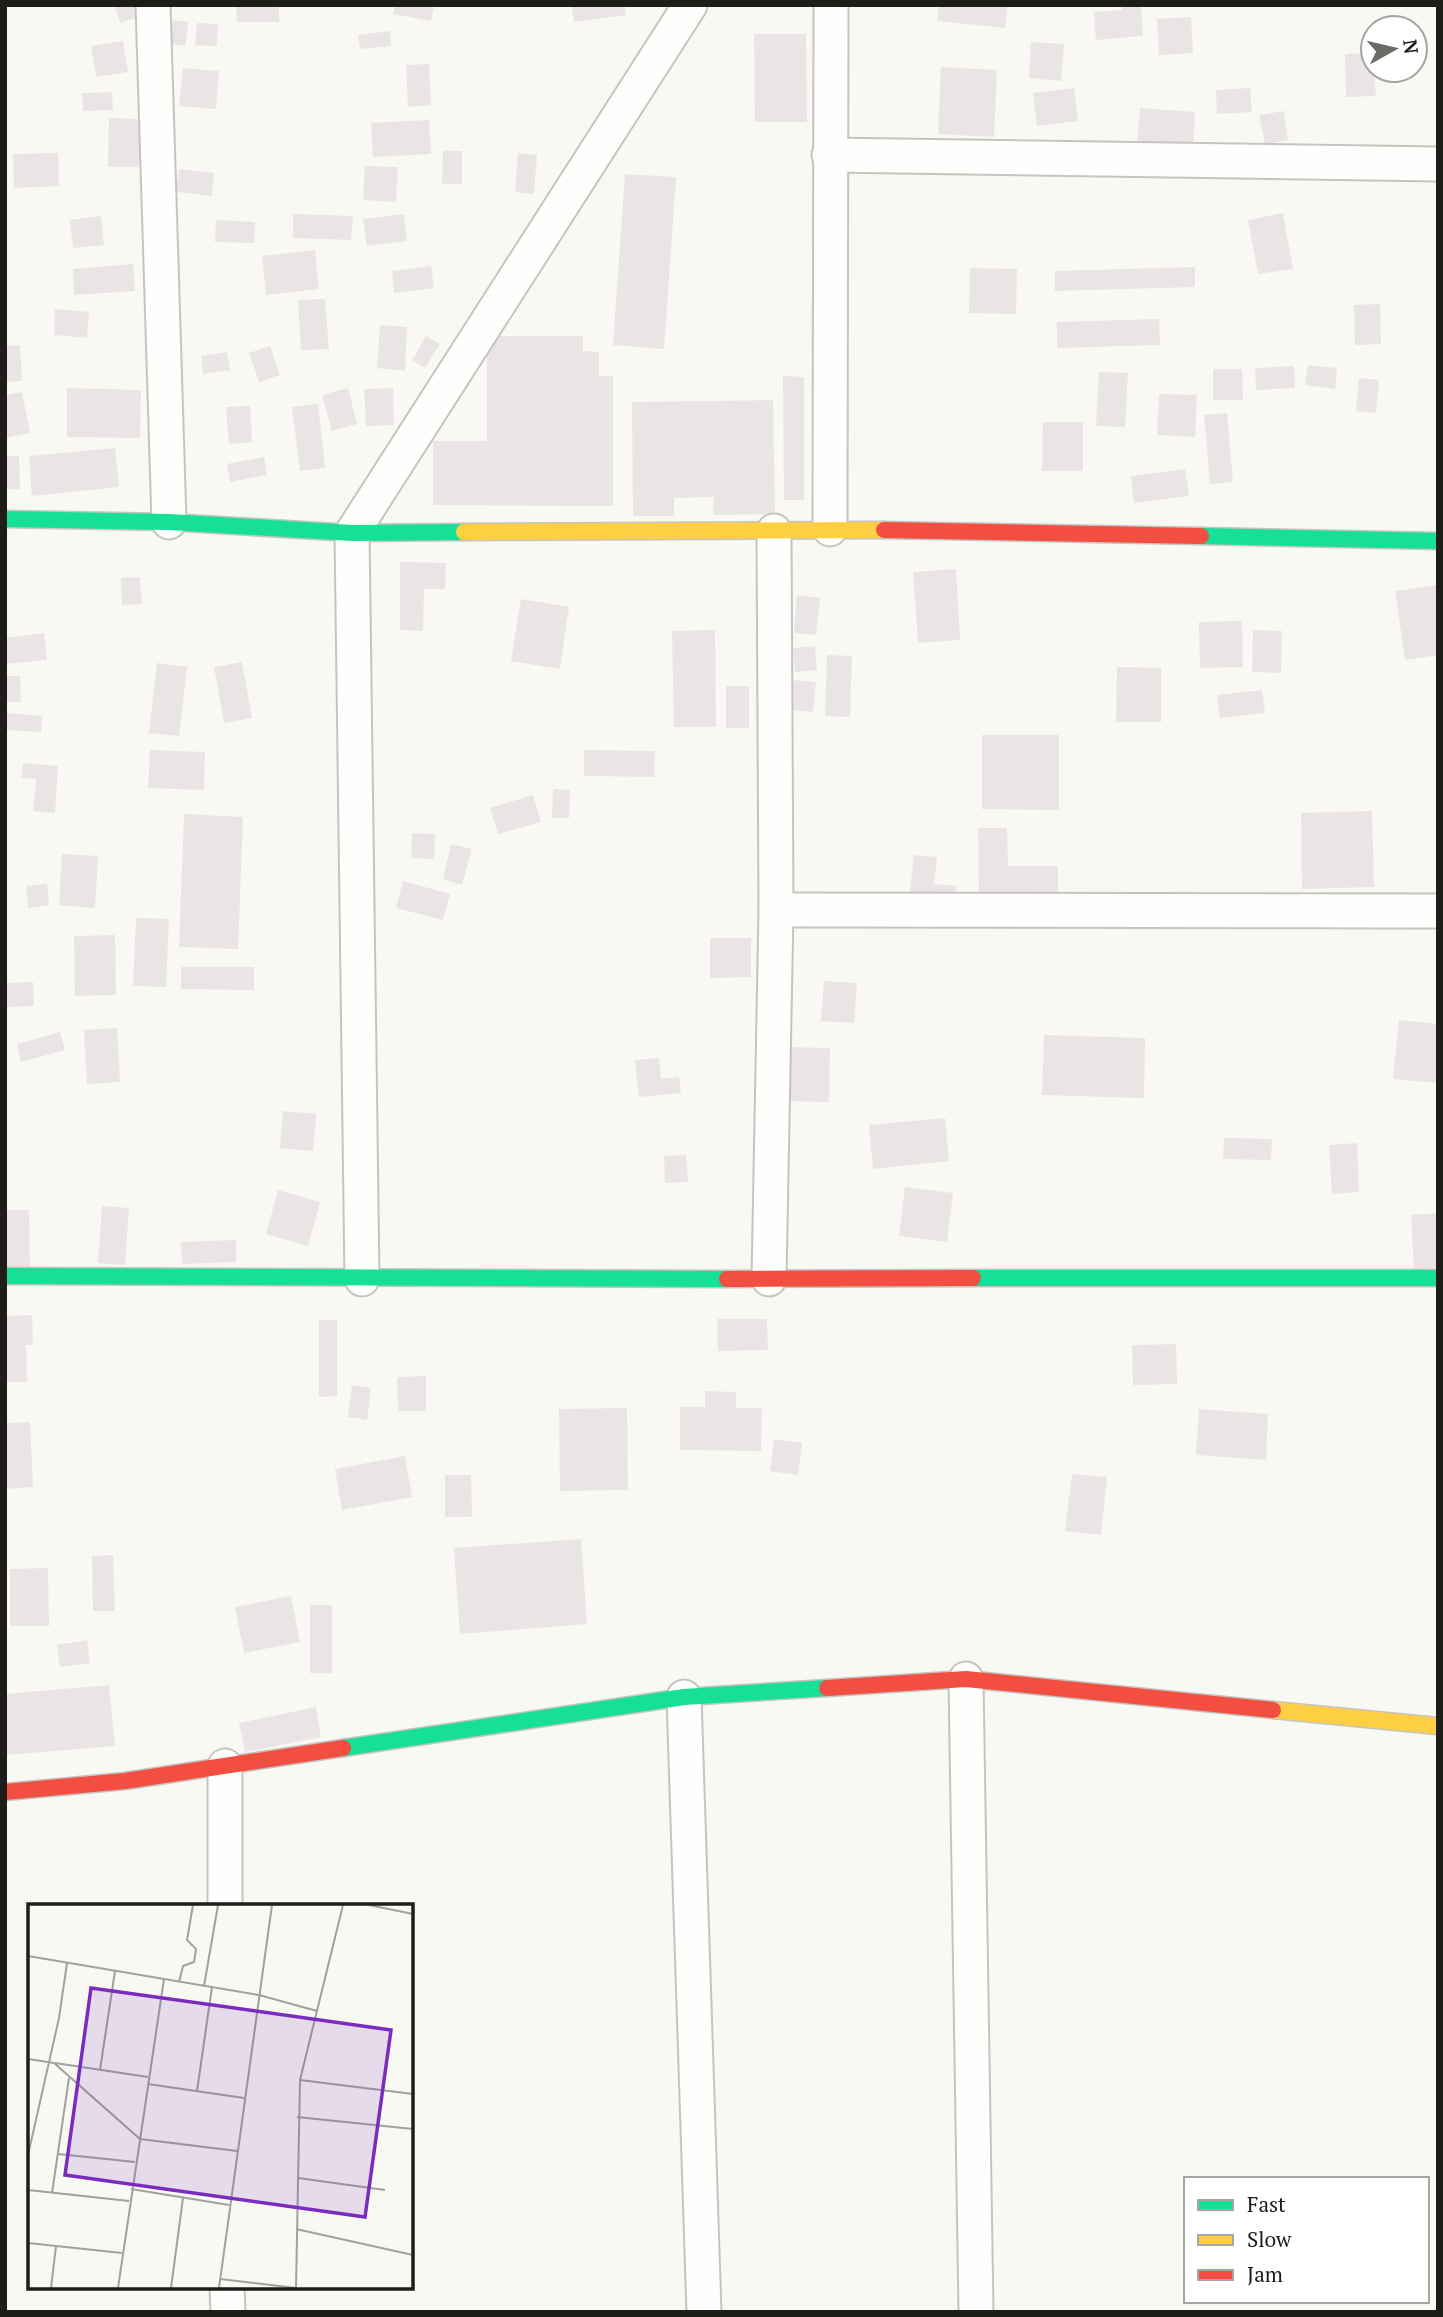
<svg xmlns="http://www.w3.org/2000/svg" width="1443" height="2317" viewBox="0 0 1443 2317" font-family="'PT Serif',serif">
<rect width="100%" height="100%" fill="#f9f9f4"/>
<g fill="#ebe4e7">
<path d="M 115,5 L 136,5 L 139,17 L 120,23 Z"/>
<path d="M 236,5 L 279,5 L 279,22 L 237,22 Z"/>
<path d="M 395,5 L 434,5 L 431,21 L 393,14 Z"/>
<path d="M 572,5 L 625,5 L 626,15 L 574,22 Z"/>
<path d="M 939,5 L 1008,5 L 1005,28 L 937,21 Z"/>
<path d="M 1122,5 L 1141,5 L 1143,36 L 1096,40 L 1094,12 L 1122,10 Z"/>
<path d="M 1191,17 L 1193,53 L 1159,55 L 1157,19 Z"/>
<path d="M 173,20 L 188,22 L 185,46 L 170,44 Z"/>
<path d="M 197,23 L 218,24 L 217,46 L 195,45 Z"/>
<path d="M 390,31 L 391,46 L 360,49 L 358,35 Z"/>
<path d="M 754,34 L 806,34 L 807,122 L 755,122 Z"/>
<path d="M 123,41 L 128,72 L 96,77 L 91,46 Z"/>
<path d="M 1031,42 L 1064,44 L 1061,81 L 1029,78 Z"/>
<path d="M 1373,53 L 1376,96 L 1346,97 L 1345,54 Z"/>
<path d="M 429,64 L 431,105 L 408,107 L 406,65 Z"/>
<path d="M 941,67 L 997,70 L 994,137 L 938,134 Z"/>
<path d="M 183,68 L 219,71 L 216,109 L 179,106 Z"/>
<path d="M 1074,88 L 1078,121 L 1037,126 L 1033,93 Z"/>
<path d="M 1250,88 L 1252,112 L 1217,114 L 1216,90 Z"/>
<path d="M 112,92 L 113,110 L 83,111 L 82,93 Z"/>
<path d="M 1140,108 L 1195,112 L 1193,149 L 1137,145 Z"/>
<path d="M 1284,111 L 1288,140 L 1265,144 L 1259,115 Z"/>
<path d="M 109,118 L 140,119 L 139,167 L 108,167 Z"/>
<path d="M 429,120 L 431,154 L 373,157 L 371,123 Z"/>
<path d="M 443,151 L 462,151 L 462,184 L 442,184 Z"/>
<path d="M 58,153 L 59,186 L 14,188 L 13,154 Z"/>
<path d="M 518,153 L 537,155 L 534,194 L 515,192 Z"/>
<path d="M 365,166 L 398,167 L 396,202 L 363,200 Z"/>
<path d="M 179,169 L 214,173 L 212,196 L 176,192 Z"/>
<path d="M 625,174 L 676,177 L 664,349 L 613,345 Z"/>
<path d="M 1283,213 L 1293,269 L 1258,274 L 1248,220 Z"/>
<path d="M 293,214 L 353,216 L 351,240 L 293,238 Z"/>
<path d="M 404,214 L 407,241 L 367,246 L 363,219 Z"/>
<path d="M 101,216 L 104,245 L 73,248 L 70,220 Z"/>
<path d="M 216,220 L 255,222 L 254,243 L 215,242 Z"/>
<path d="M 315,250 L 319,289 L 266,295 L 262,256 Z"/>
<path d="M 133,264 L 135,291 L 74,295 L 73,269 Z"/>
<path d="M 431,266 L 434,288 L 394,293 L 392,271 Z"/>
<path d="M 1195,267 L 1195,287 L 1055,291 L 1055,271 Z"/>
<path d="M 970,268 L 1017,269 L 1016,314 L 969,313 Z"/>
<path d="M 325,299 L 329,349 L 301,350 L 298,300 Z"/>
<path d="M 1380,304 L 1381,344 L 1355,345 L 1354,305 Z"/>
<path d="M 55,309 L 89,312 L 87,338 L 54,335 Z"/>
<path d="M 1159,319 L 1160,345 L 1057,348 L 1057,322 Z"/>
<path d="M 380,325 L 407,327 L 405,371 L 377,368 Z"/>
<path d="M 426,336 L 440,344 L 425,368 L 412,360 Z"/>
<path d="M 487,336 L 583,336 L 583,351 L 599,352 L 599,376 L 613,376 L 613,506 L 433,505 L 433,441 L 487,441 Z"/>
<path d="M 20,345 L 22,381 L 5,382 L 5,346 Z"/>
<path d="M 270,346 L 280,375 L 259,382 L 249,353 Z"/>
<path d="M 227,352 L 230,370 L 203,374 L 201,356 Z"/>
<path d="M 1308,365 L 1337,368 L 1335,389 L 1305,385 Z"/>
<path d="M 1294,366 L 1295,388 L 1256,390 L 1255,368 Z"/>
<path d="M 1213,369 L 1242,369 L 1243,400 L 1213,400 Z"/>
<path d="M 1099,372 L 1128,373 L 1125,427 L 1096,426 Z"/>
<path d="M 783,376 L 804,377 L 804,500 L 784,500 Z"/>
<path d="M 1359,378 L 1379,380 L 1376,413 L 1356,411 Z"/>
<path d="M 67,388 L 141,390 L 140,438 L 67,437 Z"/>
<path d="M 348,388 L 357,424 L 332,431 L 322,395 Z"/>
<path d="M 393,388 L 394,425 L 366,426 L 364,389 Z"/>
<path d="M 22,392 L 30,433 L 5,438 L 5,395 Z"/>
<path d="M 1159,394 L 1197,395 L 1195,437 L 1157,435 Z"/>
<path d="M 773,400 L 775,514 L 713,515 L 714,497 L 674,498 L 674,516 L 633,516 L 632,402 Z"/>
<path d="M 318,404 L 325,468 L 300,471 L 292,407 Z"/>
<path d="M 250,406 L 252,442 L 229,444 L 226,407 Z"/>
<path d="M 1227,413 L 1233,482 L 1210,484 L 1204,415 Z"/>
<path d="M 1043,422 L 1083,422 L 1083,471 L 1042,471 Z"/>
<path d="M 115,448 L 119,487 L 32,496 L 29,456 Z"/>
<path d="M 5,456 L 19,456 L 20,489 L 5,489 Z"/>
<path d="M 264,457 L 267,475 L 230,482 L 227,464 Z"/>
<path d="M 1185,469 L 1189,496 L 1134,503 L 1131,476 Z"/>
<path d="M 400,562 L 446,563 L 445,589 L 424,589 L 423,631 L 400,630 Z"/>
<path d="M 956,569 L 960,640 L 918,643 L 913,572 Z"/>
<path d="M 140,577 L 142,604 L 122,605 L 121,578 Z"/>
<path d="M 1438,585 L 1438,655 L 1405,660 L 1395,591 Z"/>
<path d="M 797,595 L 820,598 L 816,635 L 794,633 Z"/>
<path d="M 521,599 L 569,607 L 560,669 L 511,661 Z"/>
<path d="M 1242,621 L 1243,667 L 1200,668 L 1199,622 Z"/>
<path d="M 715,630 L 716,727 L 674,727 L 672,631 Z"/>
<path d="M 1253,630 L 1282,631 L 1281,673 L 1252,672 Z"/>
<path d="M 44,633 L 47,660 L 5,664 L 5,638 Z"/>
<path d="M 815,646 L 817,670 L 795,672 L 793,648 Z"/>
<path d="M 827,655 L 852,656 L 850,717 L 825,716 Z"/>
<path d="M 242,662 L 252,718 L 224,723 L 214,667 Z"/>
<path d="M 157,663 L 187,667 L 179,736 L 149,733 Z"/>
<path d="M 1117,667 L 1161,668 L 1161,722 L 1116,722 Z"/>
<path d="M 5,676 L 20,676 L 21,702 L 5,702 Z"/>
<path d="M 793,680 L 816,682 L 813,712 L 791,710 Z"/>
<rect x="726" y="686" width="23" height="42"/>
<path d="M 1262,690 L 1265,713 L 1220,718 L 1217,695 Z"/>
<path d="M 7,713 L 42,716 L 41,732 L 6,730 Z"/>
<path d="M 982,735 L 1059,735 L 1059,810 L 982,809 Z"/>
<path d="M 150,750 L 205,752 L 204,790 L 148,788 Z"/>
<path d="M 584,750 L 655,751 L 654,777 L 584,776 Z"/>
<path d="M 23,763 L 58,766 L 55,813 L 33,811 L 36,779 L 21,778 Z"/>
<path d="M 553,789 L 570,790 L 569,818 L 552,818 Z"/>
<path d="M 533,795 L 541,822 L 498,834 L 490,808 Z"/>
<path d="M 1372,811 L 1374,887 L 1302,889 L 1301,813 Z"/>
<path d="M 184,814 L 243,817 L 238,949 L 179,947 Z"/>
<path d="M 978,828 L 1007,828 L 1008,866 L 1058,866 L 1058,897 L 979,897 Z"/>
<path d="M 412,833 L 435,834 L 434,859 L 411,858 Z"/>
<path d="M 451,844 L 472,849 L 462,885 L 443,879 Z"/>
<path d="M 62,854 L 98,856 L 95,908 L 59,905 Z"/>
<path d="M 914,855 L 937,857 L 934,884 L 957,886 L 955,903 L 909,898 Z"/>
<path d="M 403,881 L 450,894 L 443,920 L 396,908 Z"/>
<path d="M 47,884 L 49,905 L 28,908 L 26,886 Z"/>
<path d="M 136,918 L 169,919 L 166,987 L 133,986 Z"/>
<path d="M 115,935 L 116,995 L 75,996 L 74,936 Z"/>
<path d="M 710,938 L 751,938 L 751,977 L 710,978 Z"/>
<path d="M 181,967 L 254,967 L 254,990 L 181,989 Z"/>
<path d="M 824,981 L 857,983 L 854,1023 L 821,1021 Z"/>
<path d="M 33,982 L 34,1006 L 5,1007 L 5,983 Z"/>
<path d="M 1399,1020 L 1438,1024 L 1438,1083 L 1393,1079 Z"/>
<path d="M 117,1028 L 120,1082 L 87,1084 L 84,1030 Z"/>
<path d="M 60,1032 L 65,1050 L 21,1062 L 17,1044 Z"/>
<path d="M 1044,1035 L 1145,1038 L 1144,1098 L 1042,1095 Z"/>
<path d="M 787,1047 L 830,1048 L 829,1102 L 785,1101 Z"/>
<path d="M 659,1058 L 661,1079 L 679,1077 L 681,1093 L 639,1097 L 635,1060 Z"/>
<path d="M 283,1111 L 316,1114 L 313,1151 L 280,1148 Z"/>
<path d="M 945,1118 L 949,1161 L 873,1169 L 869,1125 Z"/>
<path d="M 1224,1138 L 1272,1139 L 1271,1160 L 1223,1159 Z"/>
<path d="M 1357,1143 L 1359,1192 L 1332,1194 L 1329,1145 Z"/>
<path d="M 686,1155 L 688,1182 L 665,1183 L 664,1156 Z"/>
<path d="M 905,1187 L 953,1193 L 947,1242 L 899,1236 Z"/>
<path d="M 278,1190 L 320,1202 L 308,1246 L 266,1234 Z"/>
<path d="M 102,1206 L 129,1208 L 125,1265 L 98,1263 Z"/>
<path d="M 5,1210 L 29,1210 L 30,1267 L 5,1268 Z"/>
<path d="M 1438,1213 L 1438,1268 L 1414,1269 L 1411,1215 Z"/>
<path d="M 236,1240 L 236,1262 L 182,1264 L 181,1242 Z"/>
<path d="M 32,1315 L 33,1345 L 26,1345 L 27,1382 L 5,1382 L 7,1316 Z"/>
<path d="M 717,1319 L 767,1319 L 768,1350 L 718,1351 Z"/>
<path d="M 319,1320 L 337,1320 L 337,1396 L 319,1397 Z"/>
<path d="M 1176,1344 L 1177,1384 L 1133,1385 L 1132,1345 Z"/>
<path d="M 426,1376 L 426,1411 L 398,1411 L 397,1377 Z"/>
<path d="M 352,1385 L 371,1388 L 367,1420 L 348,1417 Z"/>
<path d="M 705,1391 L 736,1392 L 736,1408 L 762,1408 L 761,1451 L 680,1450 L 680,1407 L 705,1407 Z"/>
<path d="M 627,1408 L 628,1490 L 560,1491 L 559,1409 Z"/>
<path d="M 1199,1409 L 1268,1414 L 1266,1460 L 1196,1455 Z"/>
<path d="M 30,1422 L 33,1487 L 5,1489 L 5,1423 Z"/>
<path d="M 774,1439 L 802,1443 L 798,1475 L 770,1471 Z"/>
<path d="M 405,1456 L 412,1497 L 342,1510 L 335,1469 Z"/>
<path d="M 1072,1474 L 1107,1477 L 1101,1535 L 1065,1531 Z"/>
<path d="M 445,1475 L 471,1475 L 472,1517 L 445,1517 Z"/>
<path d="M 581,1539 L 587,1624 L 460,1634 L 454,1548 Z"/>
<path d="M 113,1555 L 115,1611 L 93,1611 L 92,1556 Z"/>
<path d="M 48,1568 L 49,1626 L 10,1626 L 10,1569 Z"/>
<path d="M 291,1596 L 300,1642 L 244,1653 L 235,1607 Z"/>
<rect x="310" y="1605" width="22" height="68"/>
<path d="M 87,1640 L 90,1663 L 60,1667 L 57,1645 Z"/>
<path d="M 109,1685 L 115,1746 L 5,1755 L 5,1694 Z"/>
<path d="M 316,1707 L 321,1737 L 245,1752 L 239,1723 Z"/>
</g>
<g fill="none" stroke-linecap="round" stroke-linejoin="round">
<defs>
<g id="street">
<path d="M 153,5 L 169,522"/>
<path d="M 829,155 L 1438,164"/>
<path d="M 830,529 L 831,5"/>
<path d="M 776,910 L 1438,911"/>
<path d="M 362,1279 L 352,533 L 690,5"/>
<path d="M 769,1279 L 776,910 L 774,531"/>
<path d="M 966,1679 L 976,2312"/>
<path d="M 684,1697 L 704,2312"/>
<path d="M 225,1766 L 225,1906"/>
<path d="M 227,2287 L 228,2312"/>
</g>
<g id="fast">
<path d="M 5,519 L 169,522 L 352,533 L 464,532"/>
<path d="M 1201,536 L 1438,541"/>
<path d="M 5,1276 L 727,1279"/>
<path d="M 973,1278 L 1438,1278"/>
<path d="M 343,1748 L 684,1697 L 827,1688"/>
</g>
<g id="slow">
<path d="M 464,532 L 884,530"/>
<path d="M 1273,1710 L 1438,1726"/>
</g>
<g id="jam">
<path d="M 884,530 L 1201,536"/>
<path d="M 727,1279 L 973,1278"/>
<path d="M 827,1688 L 966,1679 L 1273,1710"/>
<path d="M 5,1792 L 125,1781 L 343,1748"/>
</g>
</defs>
<use href="#street" stroke="#c5c4c0" stroke-width="37"/>
<use href="#fast" stroke="#c5c4c0" stroke-width="19"/>
<use href="#slow" stroke="#c5c4c0" stroke-width="19"/>
<use href="#jam" stroke="#c5c4c0" stroke-width="19"/>
<use href="#street" stroke="#fefefd" stroke-width="33"/>
<use href="#fast" stroke="#16e098" stroke-width="16"/>
<use href="#slow" stroke="#ffcf43" stroke-width="16"/>
<use href="#jam" stroke="#f24e42" stroke-width="16"/>
</g>
<g transform="translate(28 1904)">
<rect width="385" height="385" fill="#f9f9f4"/>
<path fill="none" stroke="#a1a19d" stroke-width="2" d="M 341,1 L 385,10M 0,52 L 231,91 L 289,107M 151,78 L 155,62 L 166,58 L 168,45 L 159,36 L 165,1M 176,82 L 190,1M 0,155 L 26,159 L 112,235 L 209,247M 27,159 L 120,173M 72,166 L 87,67M 272,176 L 385,190M 120,180 L 216,194M 169,187 L 184,83M 269,213 L 385,225M 30,250 L 107,258M 0,251 L 31,114 L 39,59M 270,274 L 357,286M 103,285 L 201,301M 0,286 L 101,297M 24,289 L 41,174M 268,325 L 385,351M 0,339 L 94,349M 192,375 L 268,384M 23,384 L 28,342M 90,384 L 136,75M 143,384 L 155,294M 191,384 L 244,1M 268,384 L 272,176 L 315,1"/>
<path fill="#7b2cbf" fill-opacity="0.15" stroke="#7b2cbf" stroke-width="3.5" d="M 63,84 L 363,126 L 337,313 L 37,271 Z"/>
<rect width="385" height="385" fill="none" stroke="#1e1d1a" stroke-width="3.5"/>
</g>
<rect width="1443" height="2317" fill="none" stroke="#1e1d1a" stroke-width="14"/>
<rect x="1184" y="2177" width="245" height="126" fill="#ffffff" stroke="#a5a5a3" stroke-width="2"/>
<rect x="1198" y="2200" width="35" height="10" fill="#16e098" stroke="#a5a5a3" stroke-width="2"/>
<text x="1247" y="2212" font-size="21" fill="#1e1d1a">Fast</text>
<rect x="1198" y="2235" width="35" height="10" fill="#ffcf43" stroke="#a5a5a3" stroke-width="2"/>
<text x="1247" y="2247" font-size="21" fill="#1e1d1a">Slow</text>
<rect x="1198" y="2270" width="35" height="10" fill="#f24e42" stroke="#a5a5a3" stroke-width="2"/>
<text x="1247" y="2282" font-size="21" fill="#1e1d1a">Jam</text>
<g transform="translate(1394 49) rotate(82)"><circle r="33" fill="#ffffff" stroke="#a5a5a3" stroke-width="2"/>
<path d="M0-5L12 26L0 18L-12 26Z" fill="#6b6a66"/>
<text y="-10" font-size="19" font-weight="bold" text-anchor="middle" fill="#1e1d1a">N</text>
</g>
</svg>
